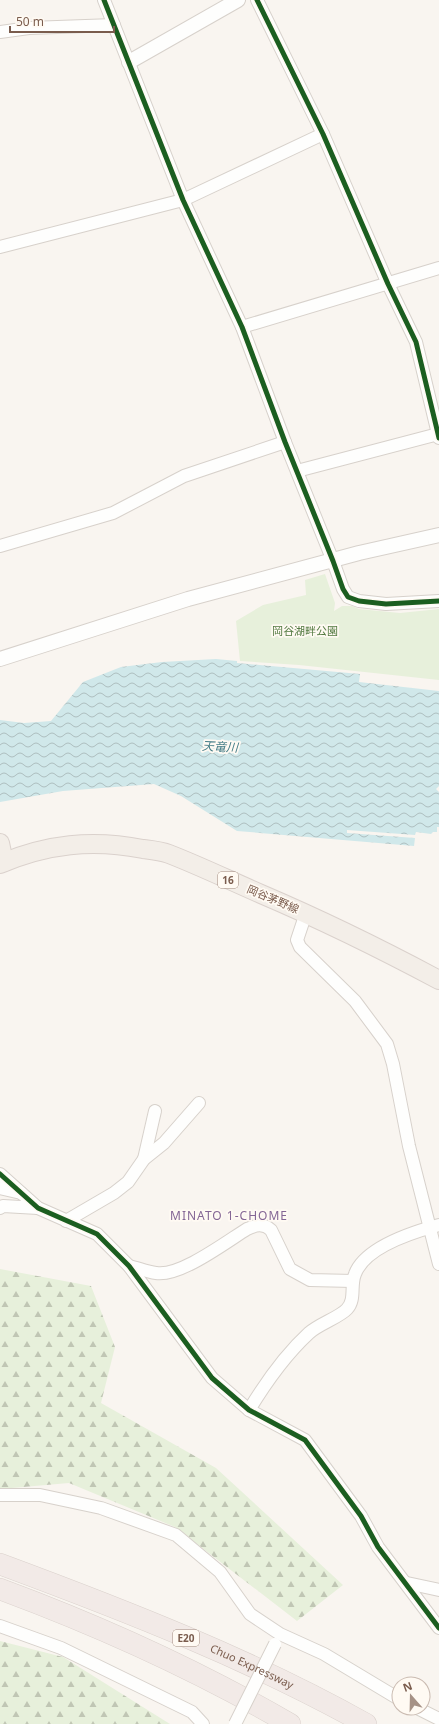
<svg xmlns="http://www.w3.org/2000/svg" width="439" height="1724" viewBox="0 0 439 1724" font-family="'Noto Sans','Noto Sans JP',sans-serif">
<defs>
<pattern id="forest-firs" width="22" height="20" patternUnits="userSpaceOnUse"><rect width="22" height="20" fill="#e7f0db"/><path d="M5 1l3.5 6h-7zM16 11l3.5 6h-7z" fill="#c0c6b4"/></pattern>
<pattern id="water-waves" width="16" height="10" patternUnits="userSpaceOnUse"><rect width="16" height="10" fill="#d0e8ea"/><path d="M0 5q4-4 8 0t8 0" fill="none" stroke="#aebfc0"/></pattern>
</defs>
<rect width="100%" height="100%" fill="#f9f5f0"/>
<path fill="#e7f0db" d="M 325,574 L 335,603 L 334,611 L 342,606 L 352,606 L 359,609 L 400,613 L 439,609 L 439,680 L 299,665 L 240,661 L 236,621 L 263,605 L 306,595 L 305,580 Z"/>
<g fill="url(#forest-firs)">
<path d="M 0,1269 L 91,1286 L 115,1347 L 101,1403 L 216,1468 L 343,1585 L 297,1621 L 175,1527 L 69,1483 L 0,1489 Z"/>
<path d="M 0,1641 L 63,1657 L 170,1724 L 0,1724 Z"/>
</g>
<path fill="url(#water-waves)" d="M 216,659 L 237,661 L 237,663 L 360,674 L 359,682 L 439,691 L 439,786 L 436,789 L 439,792 L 439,827 L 437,827 L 437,832 L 433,832 L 431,834 L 416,832 L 415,835 L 347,830 L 347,833 L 415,838 L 414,846 L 237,831 L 181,796 L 154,784 L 63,791 L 0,802 L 0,720 L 24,723 L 51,721 L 83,682 L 121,667 L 162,662 Z"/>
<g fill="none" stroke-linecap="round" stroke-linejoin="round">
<defs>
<g id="minor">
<path d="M 104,0 L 183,200 L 242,327 L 285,442 L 333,561 L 343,589 L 348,597 L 359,601 L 386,604 L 439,601"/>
<path d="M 257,0 L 323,134 L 388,284 L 416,342 L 439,438"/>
<path d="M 0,32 L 29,28 L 114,25"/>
<path d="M 0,247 L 183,200 L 323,134"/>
<path d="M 242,327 L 439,268"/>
<path d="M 297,471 L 438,434"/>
<path d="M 0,546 L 113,513 L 184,476 L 285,442"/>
<path d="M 306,913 L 297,940 L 300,947 L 355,1001 L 387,1044 L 393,1064 L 409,1146 L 439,1264"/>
<path d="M 144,1159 L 155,1111"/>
<path d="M 0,1174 L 38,1208 L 97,1234 L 129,1266 L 212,1378 L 249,1410 L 305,1440 L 361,1516 L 378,1547 L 439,1628"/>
<path d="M 0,1188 L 21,1193"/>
<path d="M 0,1208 L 3,1206 L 38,1208"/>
<path d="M 66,1221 L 114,1193 L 128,1182 L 144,1159 L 164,1143 L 199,1103"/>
<path d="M 129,1266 C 138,1268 147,1272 156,1273 C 180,1277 226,1242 247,1229 C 256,1225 263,1223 271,1230 L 290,1269 L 310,1280 L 353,1281"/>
<path d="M 249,1410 C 266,1382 285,1355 309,1333 C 319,1324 340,1317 347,1309 C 356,1299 350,1286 355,1274 C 365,1247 413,1232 439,1225"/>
<path d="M 0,1495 L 40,1495 L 101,1508 L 176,1535 L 220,1572 L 250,1614 L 280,1634 L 324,1654 L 399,1699"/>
<path d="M 407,1583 L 439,1590"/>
<path d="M 0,1626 L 61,1648 L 192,1712 L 203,1724"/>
<path d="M 417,1708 L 439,1719"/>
</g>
<g id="tertiary">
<path d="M 129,62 L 238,0"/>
<path d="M 0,659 L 188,599 L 359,553 L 439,535"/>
</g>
<g id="primary">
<path d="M 0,843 L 4,862"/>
<path d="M 0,864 C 47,844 92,839 143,849 C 151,850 161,851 169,854 C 200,866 231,881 261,894 C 322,920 381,949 439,980"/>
</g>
<g id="motorway">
<path id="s1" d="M 0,1564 C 124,1610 250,1659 366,1724"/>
<path d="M 0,1589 C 100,1626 197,1670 290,1724"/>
</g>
</defs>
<use href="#minor" stroke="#d7d1cb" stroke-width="14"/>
<use href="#tertiary" stroke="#d7d1cb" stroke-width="16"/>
<use href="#primary" stroke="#dad1cc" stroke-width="20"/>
<use href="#motorway" stroke="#dad1cc" stroke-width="22"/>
<use href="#minor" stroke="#fefefd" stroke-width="12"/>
<use href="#tertiary" stroke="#fefefd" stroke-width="14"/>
<use href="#primary" stroke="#f3eee8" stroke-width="18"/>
<use href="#motorway" stroke="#f2eae7" stroke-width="21"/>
<defs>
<path id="minor-bridge" d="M 235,1724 L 275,1644"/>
</defs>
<use href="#minor-bridge" stroke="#d7d1cb" stroke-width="14" stroke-linecap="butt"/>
<use href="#minor-bridge" stroke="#fefefd" stroke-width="12"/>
<defs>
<g id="cycleway">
<path d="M 104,0 L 183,200 L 242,327 L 285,442 L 333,561 L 343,589 L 348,597 L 359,601 L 386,604 L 439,601"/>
<path d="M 257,0 L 323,134 L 388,284 L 416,342 L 439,438"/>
<path d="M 0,1174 L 38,1208 L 97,1234 L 129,1266 L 212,1378 L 249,1410 L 305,1440 L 361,1516 L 378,1547 L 439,1628"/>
</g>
</defs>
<use href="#cycleway" stroke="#fffaf3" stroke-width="8"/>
<use href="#cycleway" stroke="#1b5e20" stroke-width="5"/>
</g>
<g text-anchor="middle" stroke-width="3.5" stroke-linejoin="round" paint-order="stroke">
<g fill="#fffaf3" stroke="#a28b7f" stroke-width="1">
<rect x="218" y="872" width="20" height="16" rx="3"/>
<rect x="173" y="1630" width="26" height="16" rx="3"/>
</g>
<g font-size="10" font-weight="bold" fill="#7a5c4d">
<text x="228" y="884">16</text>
<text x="186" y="1642">E20</text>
</g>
<g font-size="11" fill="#537a41" stroke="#fffaf3">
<text x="305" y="635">岡谷湖畔公園</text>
</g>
<g font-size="11" fill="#7a5c4d" stroke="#fffaf3">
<text transform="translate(273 899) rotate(23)" y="4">岡谷茅野線</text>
<text dy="4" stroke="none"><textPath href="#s1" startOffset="272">Chuo Expressway</textPath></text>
</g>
<g font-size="12" font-style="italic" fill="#437c86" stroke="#fffaf3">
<text transform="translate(220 747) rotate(3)" y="4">天竜川</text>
</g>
<g font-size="12" letter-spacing="1" fill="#846695" stroke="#fffaf3">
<text x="229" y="1220">MINATO 1-CHOME</text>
</g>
</g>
<g transform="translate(411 1696) rotate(340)"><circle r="19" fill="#fffaf3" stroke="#cabbb1"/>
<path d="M0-3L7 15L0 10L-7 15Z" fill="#a69286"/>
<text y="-6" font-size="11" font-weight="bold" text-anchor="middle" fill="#7a5c4d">N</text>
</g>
<path d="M10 26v6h104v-6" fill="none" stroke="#7a5c4d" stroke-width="2"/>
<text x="16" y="26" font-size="12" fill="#7a5c4d" stroke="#fffaf3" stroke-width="3" paint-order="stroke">50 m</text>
</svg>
